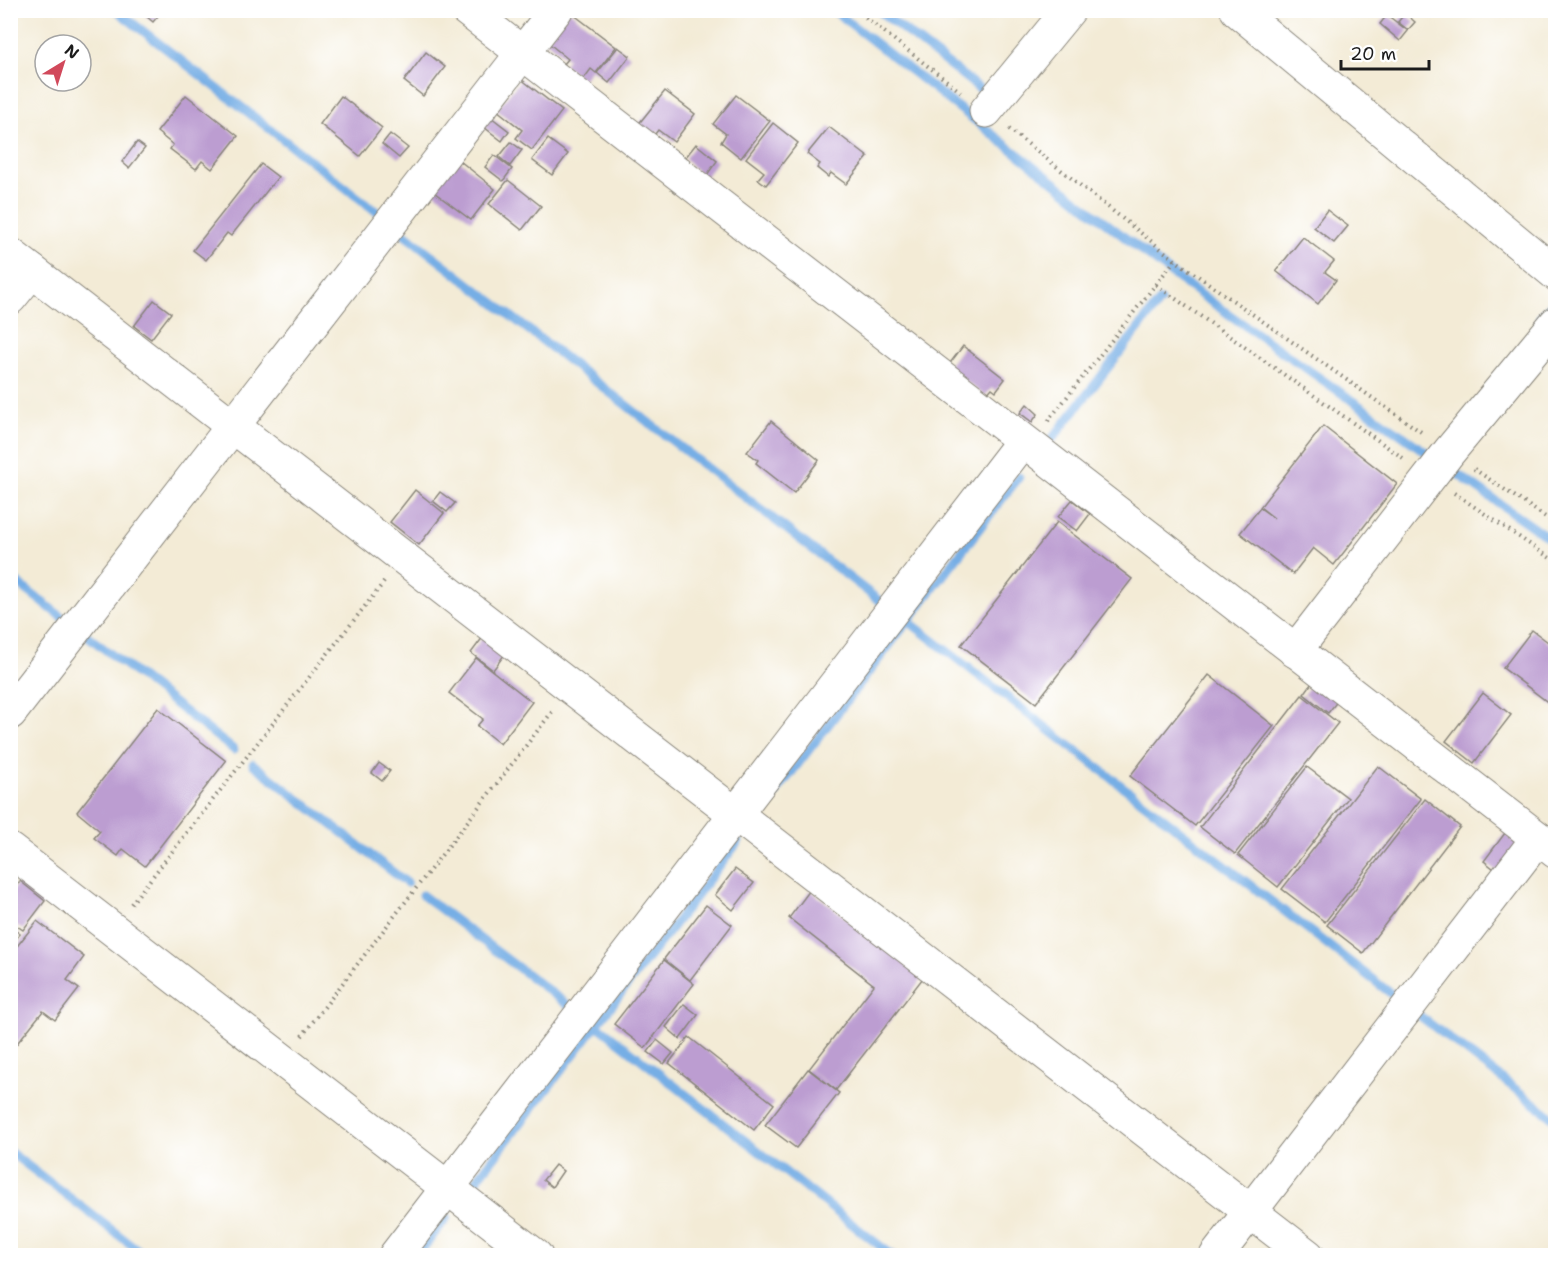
<svg xmlns="http://www.w3.org/2000/svg" width="1566" height="1266" viewBox="0 0 1566 1266" font-family="'Shantell Sans',sans-serif">
<rect width="100%" height="100%" fill="#fff"/>
<filter id="ink" filterUnits="userSpaceOnUse"><feTurbulence type="fractalNoise" baseFrequency=".0167" numOctaves="2"/><feDisplacementMap in="SourceGraphic" scale="12" xChannelSelector="R" yChannelSelector="G"/><feConvolveMatrix kernelMatrix="1 2 1 2 8 2 1 2 1" color-interpolation-filters="sRGB"/></filter>
<filter id="wash" filterUnits="userSpaceOnUse"><feTurbulence type="fractalNoise" baseFrequency=".008" numOctaves="4" result="noise"/><feDisplacementMap in="SourceGraphic" scale="24" xChannelSelector="R" yChannelSelector="G"/><feGaussianBlur stdDeviation="1.35" result="paint"/><feColorMatrix in="noise" values="0 0 0 0 0 0 0 0 0 0 0 0 0 0 0 0 0 1.4 0 .05"/><feComposite in="paint" operator="in"/></filter>
<g filter="url(#wash)">
<rect width="100%" height="100%" fill="#f3ebd6"/>
<g fill="none" stroke-linecap="round" stroke-linejoin="round">
<g stroke="#76aee5" stroke-width="9">
<path d="M 116,10 L 377,212"/>
<path d="M 833,10 L 1177,278 L 1556,543"/>
<path d="M 878,10 L 984,92"/>
<path d="M 402,232 L 881,602"/>
<path d="M 1540,318 L 1556,299"/>
<path d="M 1053,438 L 1160,301"/>
<path d="M 10,577 L 68,622"/>
<path d="M 908,621 L 1402,1002"/>
<path d="M 84,633 L 234,750"/>
<path d="M 253,764 L 407,883"/>
<path d="M 768,803 L 1019,477"/>
<path d="M 422,895 L 569,1006"/>
<path d="M 1416,1013 L 1556,1120"/>
<path d="M 597,1025 L 893,1256"/>
<path d="M 10,1152 L 146,1256"/>
<path d="M 475,1182 L 738,842"/>
<path d="M 417,1256 L 447,1217"/>
</g>
</g>
<g id="blocks">
<g fill="#bc9dd1">
<path d="M 139,10 L 163,10 L 153,22 Z"/>
<path d="M 569,11 L 616,47 L 596,73 L 591,69 L 583,80 L 564,64 L 568,59 L 546,41 Z"/>
<path d="M 1405,13 L 1415,22 L 1408,30 L 1398,22 Z"/>
<path d="M 1387,15 L 1408,31 L 1400,41 L 1380,24 Z"/>
<path d="M 618,47 L 630,56 L 609,83 L 597,73 Z"/>
<path d="M 426,52 L 445,67 L 423,96 L 404,81 Z"/>
<path d="M 521,79 L 562,111 L 532,150 L 516,138 L 522,130 L 497,110 Z"/>
<path d="M 665,91 L 695,114 L 674,142 L 658,130 L 652,138 L 637,126 Z"/>
<path d="M 186,95 L 238,136 L 212,169 L 202,161 L 196,169 L 170,149 L 173,145 L 157,132 Z"/>
<path d="M 736,95 L 770,121 L 741,158 L 721,142 L 726,134 L 713,124 Z"/>
<path d="M 341,96 L 382,128 L 360,156 L 320,124 Z"/>
<path d="M 491,117 L 509,131 L 502,141 L 484,127 Z"/>
<path d="M 773,123 L 798,143 L 766,185 L 758,179 L 764,172 L 746,158 Z"/>
<path d="M 829,127 L 868,157 L 846,184 L 831,173 L 828,177 L 817,168 L 820,164 L 807,154 Z"/>
<path d="M 390,134 L 408,148 L 399,158 L 382,144 Z"/>
<path d="M 548,139 L 568,154 L 552,175 L 532,160 Z"/>
<path d="M 137,142 L 145,148 L 129,168 L 122,162 Z"/>
<path d="M 511,142 L 522,150 L 510,166 L 499,157 Z"/>
<path d="M 696,144 L 717,161 L 704,179 L 685,158 Z"/>
<path d="M 494,155 L 512,169 L 503,181 L 485,167 Z"/>
<path d="M 455,157 L 495,189 L 471,220 L 430,189 Z"/>
<path d="M 261,164 L 278,177 L 231,236 L 227,233 L 206,260 L 193,250 Z"/>
<path d="M 508,180 L 541,206 L 522,230 L 489,204 Z"/>
<path d="M 1327,210 L 1348,226 L 1334,243 L 1314,227 Z"/>
<path d="M 1303,237 L 1334,261 L 1325,272 L 1336,280 L 1318,304 L 1276,271 Z"/>
<path d="M 154,300 L 171,313 L 151,339 L 134,326 Z"/>
<path d="M 963,346 L 1005,379 L 996,391 L 992,388 L 985,396 L 947,367 Z"/>
<path d="M 1027,404 L 1038,414 L 1032,422 L 1020,413 Z"/>
<path d="M 771,421 L 819,460 L 794,493 L 756,463 L 758,460 L 747,452 Z"/>
<path d="M 1323,426 L 1397,484 L 1334,565 L 1313,548 L 1293,574 L 1240,533 L 1260,508 L 1274,518 L 1260,507 Z"/>
<path d="M 415,490 L 444,513 L 419,545 L 390,522 Z"/>
<path d="M 440,492 L 455,503 L 447,512 L 433,501 Z"/>
<path d="M 1072,500 L 1090,514 L 1077,531 L 1058,517 Z"/>
<path d="M 1057,522 L 1132,579 L 1036,703 L 961,645 Z"/>
<path d="M 1532,630 L 1556,648 L 1556,705 L 1554,707 L 1503,668 Z"/>
<path d="M 483,637 L 505,654 L 493,670 L 471,653 Z"/>
<path d="M 476,658 L 532,702 L 500,744 L 477,726 L 483,719 L 449,693 Z"/>
<path d="M 1209,675 L 1274,726 L 1195,826 L 1130,776 Z"/>
<path d="M 1314,680 L 1339,699 L 1328,713 L 1304,694 Z"/>
<path d="M 1483,693 L 1511,715 L 1474,763 L 1446,741 Z"/>
<path d="M 1302,695 L 1338,723 L 1235,854 L 1200,827 Z"/>
<path d="M 158,708 L 226,761 L 145,866 L 123,849 L 118,856 L 94,838 L 100,831 L 77,812 Z"/>
<path d="M 379,763 L 390,771 L 382,781 L 372,773 Z"/>
<path d="M 1378,766 L 1421,799 L 1325,922 L 1282,889 Z"/>
<path d="M 1307,767 L 1348,798 L 1278,887 L 1238,855 Z"/>
<path d="M 1425,799 L 1460,827 L 1363,953 L 1327,925 Z"/>
<path d="M 1505,833 L 1519,845 L 1498,872 L 1484,861 Z"/>
<path d="M 735,869 L 754,883 L 733,910 L 715,895 Z"/>
<path d="M 20,881 L 45,901 L 23,930 L 10,921 L 10,893 Z"/>
<path d="M 810,890 L 923,978 L 836,1090 L 809,1069 L 874,985 L 789,918 Z"/>
<path d="M 706,905 L 732,925 L 690,980 L 664,959 Z"/>
<path d="M 37,921 L 84,957 L 67,980 L 79,989 L 55,1020 L 43,1011 L 10,1052 L 10,955 Z"/>
<path d="M 10,926 L 20,934 L 10,946 Z"/>
<path d="M 664,960 L 694,984 L 645,1048 L 614,1024 Z"/>
<path d="M 684,1004 L 698,1015 L 680,1039 L 666,1027 Z"/>
<path d="M 689,1037 L 774,1104 L 754,1130 L 669,1063 Z"/>
<path d="M 657,1040 L 673,1053 L 664,1064 L 648,1052 Z"/>
<path d="M 808,1069 L 839,1093 L 796,1148 L 765,1125 Z"/>
<path d="M 555,1165 L 563,1171 L 552,1187 L 543,1180 Z"/>
</g>
</g>
</g>
<g filter="url(#ink)">
<use href="#blocks" fill-opacity="0" stroke="#888479" stroke-width="1.5"/>
<g fill="none" stroke-linecap="round" stroke-linejoin="round">
<defs>
<g id="street">
<path d="M 467,10 L 1556,852"/>
<path d="M 1237,10 L 1556,274"/>
<path d="M 986,111 L 1069,10"/>
<path d="M 10,254 L 1308,1256"/>
<path d="M 10,298 L 32,271"/>
<path d="M 1295,651 L 1449,452 L 1556,323"/>
<path d="M 10,713 L 556,10"/>
<path d="M 10,850 L 536,1256"/>
<path d="M 395,1256 L 1023,441"/>
<path d="M 1216,1256 L 1538,838"/>
</g>
</defs>
<use href="#street" stroke="#888479" stroke-width="35"/>
<g stroke="#888479" stroke-width="4" stroke-dasharray="1.5 4.5" stroke-linecap="butt">
<path d="M 856,10 L 961,92"/>
<path d="M 1009,129 L 1175,260 L 1424,434"/>
<path d="M 1156,285 L 1406,460"/>
<path d="M 1048,421 L 1175,260"/>
<path d="M 1474,469 L 1556,524"/>
<path d="M 1454,493 L 1556,562"/>
<path d="M 131,904 L 384,582"/>
<path d="M 302,1036 L 552,712"/>
</g>
<use href="#street" stroke="#fff" stroke-width="33"/>
</g>
</g>
<rect width="1566" height="1266" fill="none" stroke="#fff" stroke-width="36"/>
<g transform="translate(63 63) rotate(38)"><circle r="28" fill="#ffffff" stroke="#a4a4a4" stroke-width="1.5"/>
<path d="M0-4.5L10 22L0 15L-10 22Z" fill="#d1495b"/>
<text y="-9" font-size="16" font-weight="bold" text-anchor="middle" fill="#1c1c1c">N</text>
</g>
<path d="M1341 60v9h88v-9" fill="none" stroke="#1c1c1c" stroke-width="3"/>
<text x="1350" y="60" font-size="18" fill="#1c1c1c" stroke="#ffffff" stroke-width="4.5" paint-order="stroke">20 m</text>
</svg>
